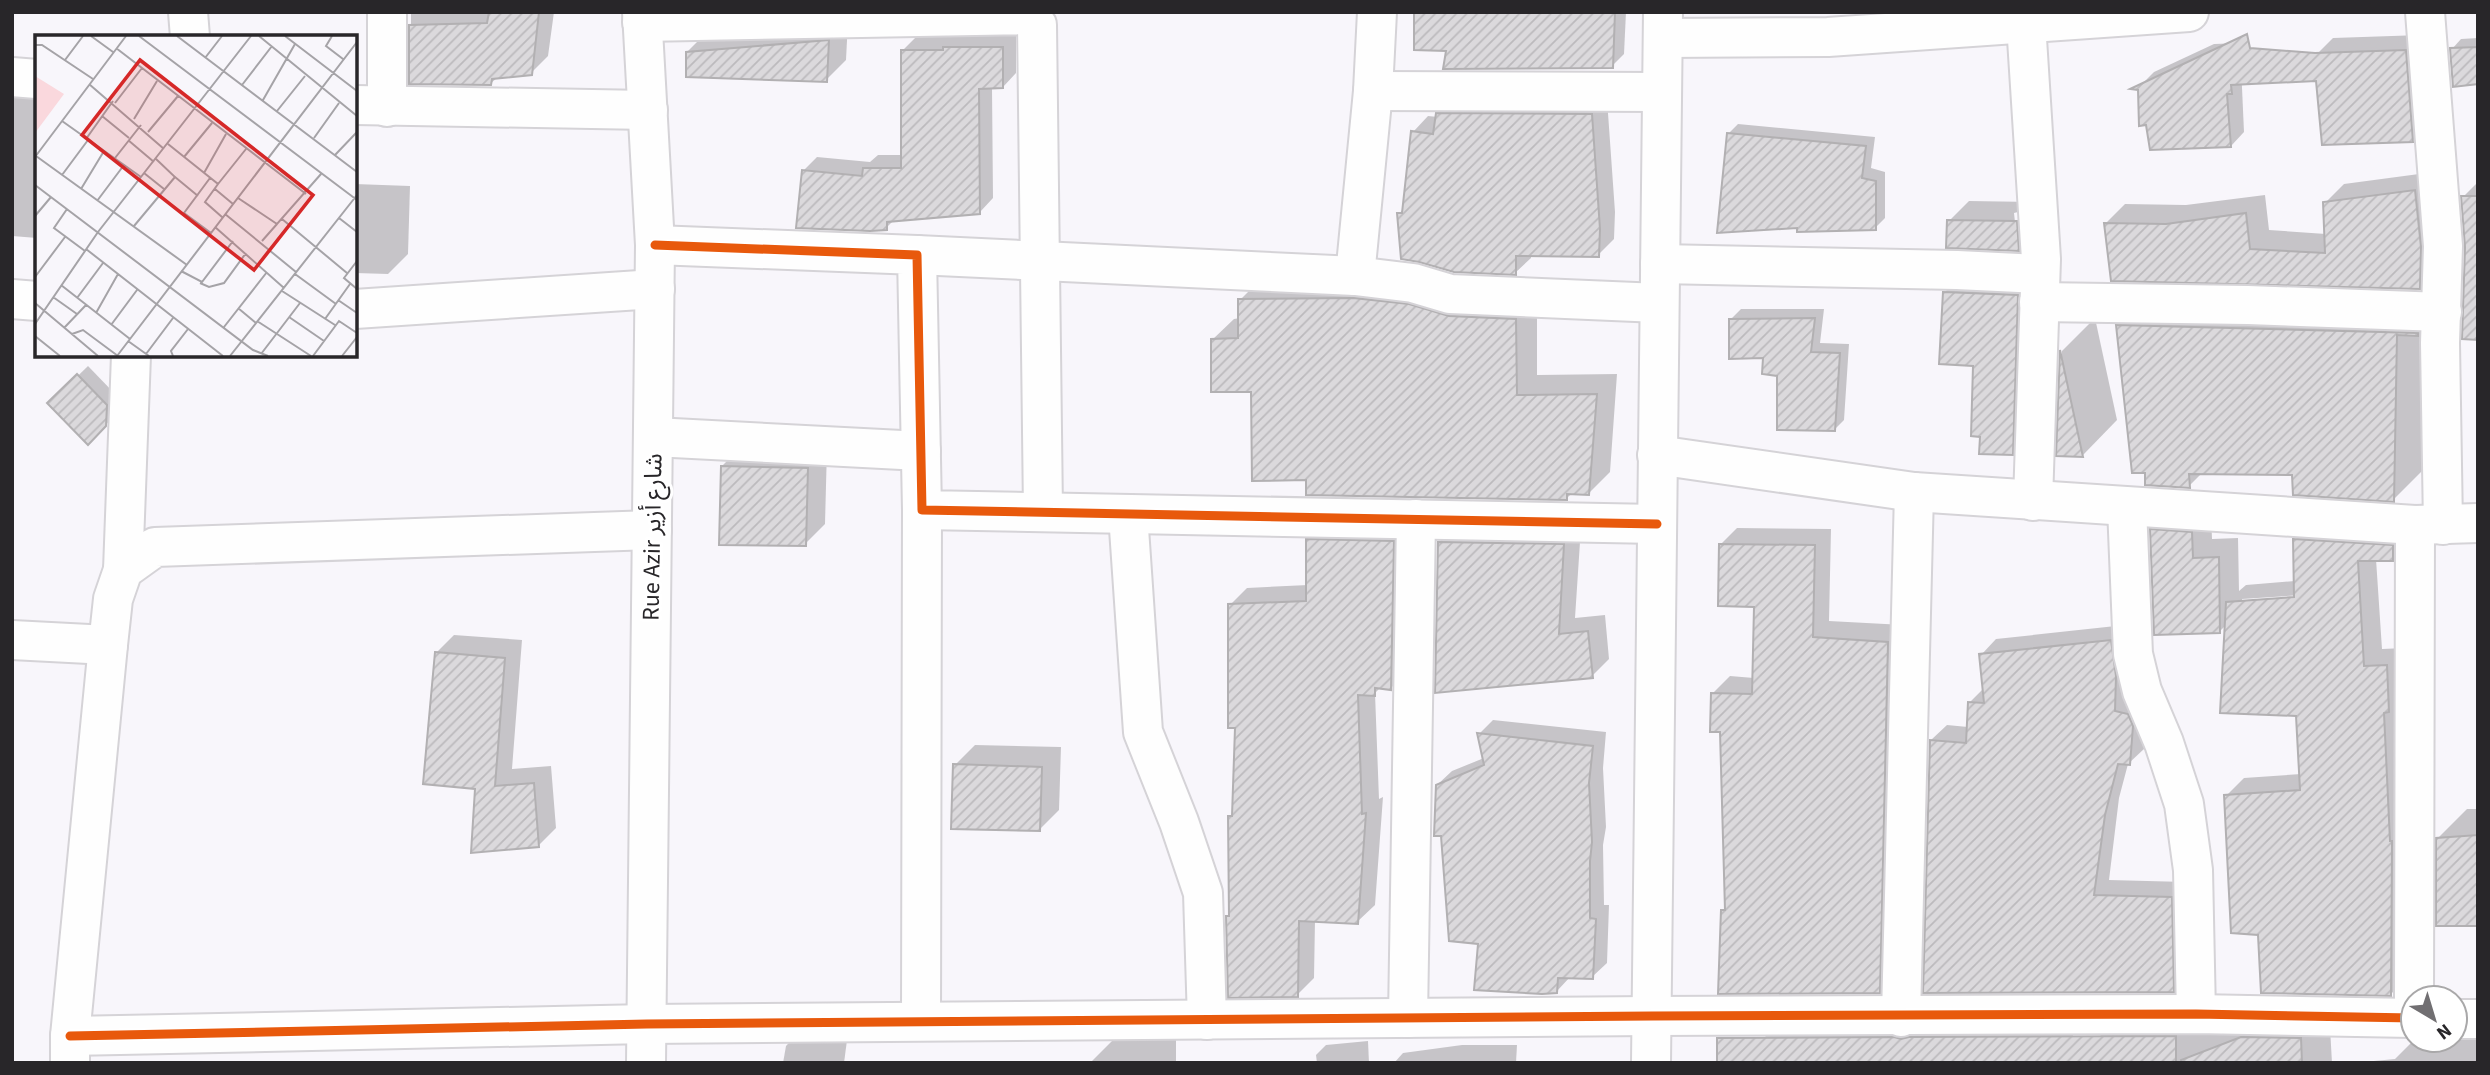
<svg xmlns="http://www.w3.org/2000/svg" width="2490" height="1075" viewBox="0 0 2490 1075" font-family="'Source Sans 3','Noto Sans Arabic',sans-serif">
<defs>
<pattern id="building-hatch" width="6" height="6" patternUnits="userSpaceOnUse" patternTransform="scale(1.75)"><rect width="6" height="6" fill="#dbd9dc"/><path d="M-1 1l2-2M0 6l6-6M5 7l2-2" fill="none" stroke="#bcbabd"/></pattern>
</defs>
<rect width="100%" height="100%" fill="#f8f6fb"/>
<g fill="#0003" fill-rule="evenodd">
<path d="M 296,12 L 362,12 L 296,13 Z"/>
<path d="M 411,12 L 554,12 L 548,56 L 531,73 L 498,77 L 490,84 L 411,82 Z"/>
<path d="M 1416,12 L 1626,12 L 1624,54 L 1612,66 L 1448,49 Z"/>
<path d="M 848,21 L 846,60 L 826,80 L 687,52 L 707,32 Z"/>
<path d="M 1016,34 L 1016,73 L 1003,87 L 992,87 L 993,198 L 980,212 L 894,220 L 886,228 L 804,170 L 817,157 L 870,162 L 878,155 L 903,155 L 902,51 L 916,37 Z"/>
<path d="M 2421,35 L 2428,125 L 2412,141 L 2317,54 L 2333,38 Z"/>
<path d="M 2478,38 L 2478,82 L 2452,49 L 2461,39 Z"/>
<path d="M 2240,43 L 2244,132 L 2231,146 L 2140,86 L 2154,72 L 2214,44 Z"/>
<path d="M 12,63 L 37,68 L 37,238 L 12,236 Z"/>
<path d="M 1454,98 L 1607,99 L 1615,212 L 1614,239 L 1598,255 L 1531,255 L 1531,258 L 1515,273 L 1399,214 L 1404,208 L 1413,132 L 1428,116 L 1438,117 L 1438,114 Z"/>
<path d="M 1738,124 L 1875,137 L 1871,168 L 1885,172 L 1885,218 L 1875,228 L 1728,134 Z"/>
<path d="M 2434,172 L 2438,268 L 2419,288 L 2106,223 L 2125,204 L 2186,205 L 2265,195 L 2269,230 L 2326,234 L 2325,203 L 2344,184 Z"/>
<path d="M 2478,182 L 2478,338 L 2463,197 Z"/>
<path d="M 355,184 L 410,186 L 408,254 L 388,274 L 355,273 Z"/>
<path d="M 1969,201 L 2036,202 L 2038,229 L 2018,249 L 1949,221 ZM 2018,212 L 2019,231 L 2016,231 L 2014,213 Z"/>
<path d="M 1961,276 L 2034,279 L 2028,436 L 2012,453 L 1945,292 Z"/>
<path d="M 1261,279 L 1537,298 L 1537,375 L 1617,374 L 1610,472 L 1588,494 L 1572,493 L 1566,499 L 1308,478 L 1253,390 L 1212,340 L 1234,319 L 1240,318 L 1240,300 Z"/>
<path d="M 2152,291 L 2452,299 L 2428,465 L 2393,500 L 2294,474 L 2203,472 L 2189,486 L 2147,472 L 2118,326 Z"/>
<path d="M 1741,309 L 1824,309 L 1820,343 L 1849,344 L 1844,420 L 1834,430 L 1779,374 L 1731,319 Z"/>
<path d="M 2095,318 L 2117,420 L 2083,455 L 2058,454 L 2062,351 Z"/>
<path d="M 88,366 L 116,395 L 116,415 L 88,442 L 50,403 Z"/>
<path d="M 742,446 L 827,448 L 825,524 L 805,544 L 722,466 Z"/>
<path d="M 2171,510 L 2211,513 L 2212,539 L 2238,538 L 2239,591 L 2246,585 L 2295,581 L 2295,540 L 2313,522 L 2410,541 L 2392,559 L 2376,559 L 2382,649 L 2405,648 L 2409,976 L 2391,994 L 2260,934 L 2226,796 L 2244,778 L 2301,774 L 2298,715 L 2226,625 L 2220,631 L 2152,530 ZM 2303,595 L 2303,598 L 2242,603 L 2242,599 Z"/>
<path d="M 1325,523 L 1410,524 L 1408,671 L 1391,688 L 1381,687 L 1375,693 L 1379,799 L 1383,797 L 1375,905 L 1357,922 L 1315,920 L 1314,978 L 1297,995 L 1227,916 L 1231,913 L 1230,816 L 1234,813 L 1236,726 L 1230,605 L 1247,588 L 1308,585 L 1308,540 Z"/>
<path d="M 1457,525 L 1581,527 L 1575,618 L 1605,615 L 1609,659 L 1592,676 L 1439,542 Z"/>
<path d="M 1737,528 L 1831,529 L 1829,621 L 1904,625 L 1896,975 L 1879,992 L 1723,911 L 1726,907 L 1722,731 L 1713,693 L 1730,676 L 1754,678 L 1755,605 L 1721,544 Z"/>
<path d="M 2125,625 L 2148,710 L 2145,748 L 2128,764 L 2119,798 L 2109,880 L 2186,882 L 2188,975 L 2173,990 L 1931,740 L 1947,725 L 1968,727 L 1969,703 L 1984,688 L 1981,655 L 1996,639 Z"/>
<path d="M 454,635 L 522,640 L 512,769 L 551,766 L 556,828 L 538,846 L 477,788 L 436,653 Z"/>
<path d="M 1493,720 L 1606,732 L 1603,768 L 1606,827 L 1603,845 L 1604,905 L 1609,905 L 1607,963 L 1592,977 L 1571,976 L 1557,991 L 1480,942 L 1437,785 L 1452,771 L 1484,758 L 1479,734 Z"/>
<path d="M 975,745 L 1061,747 L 1059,810 L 1039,830 L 955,765 Z"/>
<path d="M 2467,809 L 2478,809 L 2478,929 L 2438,838 Z"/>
<path d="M 2128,1008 L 2205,1008 L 2204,1034 L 2271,1008 L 2329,1009 L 2332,1063 L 2111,1063 L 2099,1037 Z"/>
<path d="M 2072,1022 L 2074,1051 L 1764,1038 L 1779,1023 Z"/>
<path d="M 849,1025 L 844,1063 L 783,1063 L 786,1046 L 805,1026 Z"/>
<path d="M 1122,1031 L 1176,1031 L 1176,1063 L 1090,1063 Z"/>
<path d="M 2478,1031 L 2478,1063 L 2352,1063 L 2395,1059 L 2414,1040 L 2455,1040 L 2455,1032 Z"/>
<path d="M 1368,1041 L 1369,1063 L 1317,1063 L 1316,1055 L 1326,1045 Z"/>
<path d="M 1462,1045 L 1517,1045 L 1516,1063 L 1394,1063 L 1403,1053 Z"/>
</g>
<g fill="url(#building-hatch)" stroke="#b2b0b2" stroke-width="2">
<path d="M 489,12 L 539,12 L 532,75 L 492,79 L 491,85 L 409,84 L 409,25 L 487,23 Z"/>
<path d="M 1414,12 L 1615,12 L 1613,68 L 1443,69 L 1446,51 L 1414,50 Z"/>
<path d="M 2247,34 L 2250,48 L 2315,53 L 2406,50 L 2413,142 L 2322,145 L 2316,81 L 2231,85 L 2232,94 L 2227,94 L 2231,147 L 2150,150 L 2146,125 L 2139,126 L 2138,90 L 2130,89 Z"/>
<path d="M 829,40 L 827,82 L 686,77 L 686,52 Z"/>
<path d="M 943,47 L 1003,47 L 1003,88 L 979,89 L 980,214 L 887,222 L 887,230 L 870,231 L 796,228 L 802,170 L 862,176 L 863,168 L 901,168 L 901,50 L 943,50 Z"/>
<path d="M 2478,47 L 2478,84 L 2453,87 L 2450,48 Z"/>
<path d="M 1436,113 L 1592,114 L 1600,229 L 1599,257 L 1516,256 L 1516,275 L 1454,272 L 1419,262 L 1401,259 L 1397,213 L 1402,213 L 1411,131 L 1433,134 Z"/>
<path d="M 1727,133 L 1866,146 L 1862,178 L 1876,181 L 1876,230 L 1797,232 L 1797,228 L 1717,233 Z"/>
<path d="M 2415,190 L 2421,247 L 2420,289 L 2111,281 L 2104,223 L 2166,224 L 2246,213 L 2250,249 L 2325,253 L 2323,202 Z"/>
<path d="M 2461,196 L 2478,196 L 2478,340 L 2462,339 L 2465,247 Z"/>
<path d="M 1947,220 L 2017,221 L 2019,251 L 1946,248 Z"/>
<path d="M 1943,292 L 2018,295 L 2013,455 L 1979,454 L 1980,437 L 1971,436 L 1973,366 L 1939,364 Z"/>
<path d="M 1353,298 L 1409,304 L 1449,316 L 1516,319 L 1517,395 L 1597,394 L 1589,495 L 1567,494 L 1567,500 L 1306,495 L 1306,480 L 1252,481 L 1251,392 L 1211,392 L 1211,339 L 1238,338 L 1238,299 Z"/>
<path d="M 1815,318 L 1811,352 L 1840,353 L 1835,431 L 1777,430 L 1777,376 L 1762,374 L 1763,358 L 1729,359 L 1729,319 Z"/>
<path d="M 2116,325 L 2418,333 L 2418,336 L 2397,335 L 2394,502 L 2293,495 L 2292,475 L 2189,474 L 2190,488 L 2145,485 L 2145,473 L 2132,473 Z"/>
<path d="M 2060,350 L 2083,457 L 2056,456 Z"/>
<path d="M 77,374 L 107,405 L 106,426 L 88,445 L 47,403 Z"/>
<path d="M 721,466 L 808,468 L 806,546 L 719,545 Z"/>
<path d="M 2150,529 L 2192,532 L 2193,558 L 2219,557 L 2220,633 L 2154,635 Z"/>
<path d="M 1306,539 L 1394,541 L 1391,690 L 1375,688 L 1375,696 L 1358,695 L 1362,814 L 1366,813 L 1358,924 L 1299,921 L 1298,997 L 1228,998 L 1226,916 L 1229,916 L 1228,816 L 1232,816 L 1235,728 L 1228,728 L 1228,604 L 1306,601 Z"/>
<path d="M 2293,539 L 2393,545 L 2393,561 L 2358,561 L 2364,666 L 2387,665 L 2389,712 L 2384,713 L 2390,841 L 2392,841 L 2391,996 L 2261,993 L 2258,935 L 2231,933 L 2224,795 L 2300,790 L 2296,716 L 2220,713 L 2226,602 L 2294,597 Z"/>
<path d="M 1438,542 L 1564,544 L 1559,634 L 1588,631 L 1593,678 L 1435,693 Z"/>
<path d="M 1719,544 L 1815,545 L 1813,637 L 1888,642 L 1880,993 L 1718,994 L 1721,910 L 1725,910 L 1720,732 L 1710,732 L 1711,693 L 1752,694 L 1754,607 L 1718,606 Z"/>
<path d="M 2111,640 L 2116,676 L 2115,711 L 2128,714 L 2133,726 L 2130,765 L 2118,764 L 2105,815 L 2094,895 L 2172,897 L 2174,992 L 1923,993 L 1930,740 L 1966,743 L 1968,702 L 1984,703 L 1979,654 Z"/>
<path d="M 435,652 L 505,658 L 495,786 L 534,783 L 539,847 L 471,853 L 475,789 L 423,784 Z"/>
<path d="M 1477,733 L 1593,746 L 1589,783 L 1592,842 L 1590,861 L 1590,918 L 1596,919 L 1593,979 L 1558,978 L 1557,993 L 1542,994 L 1474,990 L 1478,944 L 1449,941 L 1441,836 L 1434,836 L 1436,785 L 1484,765 Z"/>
<path d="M 953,764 L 1042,767 L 1040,831 L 951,829 Z"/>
<path d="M 2478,835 L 2478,926 L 2436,926 L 2436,838 Z"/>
<path d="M 2176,1036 L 2176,1063 L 1717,1063 L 1717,1038 L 1894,1037 L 1901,1039 L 1909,1037 Z"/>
<path d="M 2241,1037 L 2301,1038 L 2302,1063 L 2182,1063 L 2181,1060 Z"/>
</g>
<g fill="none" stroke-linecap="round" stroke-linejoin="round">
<defs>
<g id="minor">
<path d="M 188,12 L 190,37"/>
<path d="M 387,12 L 387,107"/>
<path d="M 642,12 L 655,245 L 646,1063"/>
<path d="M 1377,12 L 1373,91 L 1355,276 L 1413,283 L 1450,294 L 1659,303"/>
<path d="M 2425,12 L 2443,246 L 2440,343 L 2443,525"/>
<path d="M 642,22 L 1025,15 L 1037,25 L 1043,512"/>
<path d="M 2026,23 L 2041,259 L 2033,501"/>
<path d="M 1663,38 L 1828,37 L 2189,12"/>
<path d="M 12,77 L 37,79"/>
<path d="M 1373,91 L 1662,92"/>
<path d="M 355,105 L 648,110"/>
<path d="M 655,245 L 917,255 L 922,510 L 1657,524"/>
<path d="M 917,255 L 1355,276"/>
<path d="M 1660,264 L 1957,270 L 2040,274"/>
<path d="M 12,299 L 37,301"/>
<path d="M 2039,302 L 2248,305 L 2442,312"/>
<path d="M 355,309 L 655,289"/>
<path d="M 654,437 L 921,451"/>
<path d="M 1657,455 L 1914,492 L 2415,525 L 2478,523"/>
<path d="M 2127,507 L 2133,654 L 2142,691 L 2164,743 L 2184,804 L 2193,870 L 2196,1014"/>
<path d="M 1128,514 L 1143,732 L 1179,822 L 1203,893 L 1207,1020"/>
<path d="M 123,570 L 131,355"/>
<path d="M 12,640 L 108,645"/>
<path d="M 2414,998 L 2415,525"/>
<path d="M 1901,1017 L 1914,492"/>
<path d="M 1408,1018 L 1416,519"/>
<path d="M 2455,1019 L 2478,1019"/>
<path d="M 921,1021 L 922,510"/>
<path d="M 70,1036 L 647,1024 L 1652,1016 L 2196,1014 L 2413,1018"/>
<path d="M 70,1061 L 70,1036 L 108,645 L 113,599 L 123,570 L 155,547 L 652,530"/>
<path d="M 1651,1063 L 1663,12"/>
</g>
</defs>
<use href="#minor" stroke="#d5d3d7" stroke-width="42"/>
<use href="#minor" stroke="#fefefe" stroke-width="38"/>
<defs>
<g id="cycleway">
<path d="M 655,245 L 917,255 L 922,510 L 1657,524"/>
<path d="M 70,1036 L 647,1024 L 1652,1016 L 2196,1014 L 2413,1018"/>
</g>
</defs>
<use href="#cycleway" stroke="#fff" stroke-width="13"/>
<use href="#cycleway" stroke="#e8590c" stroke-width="9"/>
</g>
<g text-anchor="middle" stroke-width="6" stroke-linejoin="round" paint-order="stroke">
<g font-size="24" fill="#282629" stroke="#fff">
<text transform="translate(652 537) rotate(-89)" y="8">Rue Azir شارع أزير</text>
</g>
</g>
<g transform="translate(35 35)">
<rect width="322" height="322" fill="#f8f6fb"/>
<path d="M 0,41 L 29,59 L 0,98 Z" fill="#fad8dd"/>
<path fill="none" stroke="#a5a3a7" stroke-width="2" d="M 56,1 L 78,17M 104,1 L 322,165M 142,1 L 322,137M 224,1 L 322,81M 250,1 L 322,56M 297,1 L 291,11 L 308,24M 0,10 L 7,10 L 58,44M 81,13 L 271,159M 170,23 L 187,1M 30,25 L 48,1M 54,49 L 129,114M 207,50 L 237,11M 228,65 L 260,9M 80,68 L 107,33M 242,76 L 270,41M 67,81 L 94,103M 99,84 L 122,46M 27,86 L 106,142M 113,97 L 143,61M 279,103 L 304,68M 51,104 L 78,66M 93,105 L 119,127M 133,109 L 183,149 L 170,167 L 187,182M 300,120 L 322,97M 1,121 L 152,230M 0,122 L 91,1M 149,122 L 177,88M 80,123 L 106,90M 109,138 L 129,154M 169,138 L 191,99M 27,140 L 53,105M 140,142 L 163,161M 175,143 L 149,178 L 176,198M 183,149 L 211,114M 0,150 L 218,315 L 233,321M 46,154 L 69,116M 180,154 L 198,169M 203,163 L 242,189 L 286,139M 62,166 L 89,130M 32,174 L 19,193 L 50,216M 190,179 L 261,237M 0,181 L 16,162M 304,183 L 322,197M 247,184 L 312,238M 99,191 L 140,142 L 121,124M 180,192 L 249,253M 227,206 L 242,189M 51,214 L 188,321M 322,226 L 309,243 L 322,254M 146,236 L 167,247 L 198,206M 260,239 L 301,269M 0,242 L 30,202M 165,248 L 174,252 L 189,248 L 211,218M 26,250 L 95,304M 247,256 L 300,290M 18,262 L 42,279M 42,263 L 68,228M 303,265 L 322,278M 0,268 L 63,321M 203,273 L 221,288M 61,278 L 83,239M 254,282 L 289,306M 290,284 L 315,249M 222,286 L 276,321M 0,289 L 63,197 L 216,1M 76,290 L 102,255M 189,292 L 232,237M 29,293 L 51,270M 37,299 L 48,295 L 83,321M 0,301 L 25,321M 93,306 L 114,321M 111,319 L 138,283M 226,319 L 265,268M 82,321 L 322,7M 138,321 L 136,316 L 153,294M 195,321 L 322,160M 278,321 L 304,286 L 322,298M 307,321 L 322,302"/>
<path fill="#d62828" fill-opacity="0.15" stroke="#d62828" stroke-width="3.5" d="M 105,25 L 278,160 L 219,235 L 47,100 Z"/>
<rect width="322" height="322" fill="none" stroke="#282629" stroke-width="3.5"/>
</g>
<rect width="2490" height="1075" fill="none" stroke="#282629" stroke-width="28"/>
<g transform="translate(2434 1019) rotate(142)"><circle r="33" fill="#ffffff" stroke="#a9a8a9" stroke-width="2"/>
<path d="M0-5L12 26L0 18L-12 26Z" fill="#716f72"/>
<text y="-10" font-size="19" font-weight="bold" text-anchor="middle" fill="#282629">N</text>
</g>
</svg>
